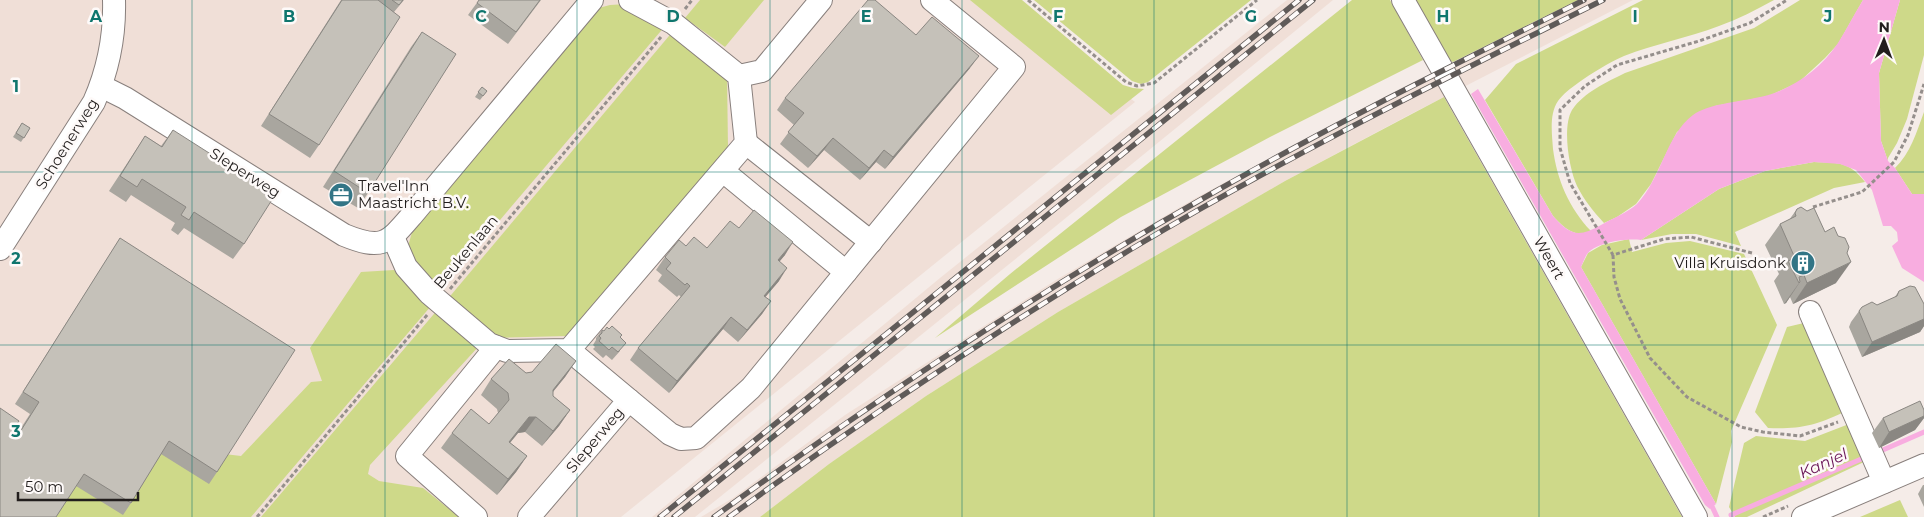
<svg xmlns="http://www.w3.org/2000/svg" width="1924" height="517" viewBox="0 0 1924 517" font-family="Montserrat,sans-serif">
<rect width="100%" height="100%" fill="#f5ece8"/>
<g fill="#f0dfd7">
<path d="M 0,0 L 1008,0 L 1135,102 L 621,517 L 0,517 Z"/>
<path d="M 1287,0 L 1333,0 L 1013,261 L 695,517 L 652,517 L 940,278 Z"/>
<path d="M 1578,0 L 1633,0 L 1409,115 L 1285,181 L 1058,312 L 926,396 L 829,464 L 760,517 L 701,517 L 733,498 L 845,415 L 1056,280 L 1194,199 L 1373,103 Z"/>
</g>
<g fill="#ced989">
<path d="M 700,0 L 764,0 L 725,47 L 685,18 Z"/>
<path d="M 970,0 L 1022,0 L 1123,85 L 1133,88 L 1144,89 L 1111,115 Z"/>
<path d="M 1034,0 L 1251,0 L 1148,82 L 1141,84 L 1132,81 Z"/>
<path d="M 1352,0 L 1390,0 L 1423,60 L 1270,137 L 1121,217 L 935,338 L 1010,274 Z"/>
<path d="M 1413,0 L 1578,0 L 1453,62 L 1444,57 Z"/>
<path d="M 1643,0 L 1774,0 C 1756,10 1738,19 1719,26 C 1688,38 1654,44 1624,56 C 1608,63 1592,73 1578,83 C 1571,88 1563,94 1558,101 C 1549,114 1552,134 1553,149 C 1557,180 1569,208 1591,231 C 1575,239 1563,227 1553,216 L 1485,100 L 1516,64 Z"/>
<path d="M 1800,0 L 1863,0 L 1838,44 L 1825,58 L 1799,82 L 1769,96 L 1715,106 L 1677,132 L 1651,184 L 1636,204 L 1617,217 L 1604,223 C 1593,211 1584,200 1577,186 C 1569,169 1562,127 1572,110 C 1584,92 1607,82 1625,73 L 1754,28 Z"/>
<path d="M 1900,0 L 1924,0 L 1924,55 L 1907,119 L 1897,143 L 1888,158 L 1888,161 L 1881,141 L 1879,73 Z"/>
<path d="M 626,4 L 666,25 L 437,294 L 418,269 L 408,246 L 413,229 L 595,9 L 610,5 Z"/>
<path d="M 674,30 L 727,73 L 728,149 L 567,336 L 494,338 L 446,301 Z"/>
<path d="M 1444,97 L 1682,517 L 760,517 L 829,464 L 926,396 L 1058,312 L 1285,181 Z"/>
<path d="M 1924,112 L 1924,194 L 1912,194 L 1895,168 C 1910,154 1917,131 1924,112 Z"/>
<path d="M 1814,162 C 1838,163 1849,161 1865,182 L 1834,188 L 1735,232 L 1741,246 L 1696,234 L 1672,234 L 1641,240 L 1719,189 L 1765,171 Z"/>
<path d="M 1629,239 L 1632,252 L 1666,243 L 1690,241 L 1744,254 L 1777,325 L 1731,431 L 1732,442 L 1716,504 L 1581,267 L 1588,253 L 1602,245 Z"/>
<path d="M 394,270 L 431,306 L 251,517 L 18,517 L 82,480 L 158,446 L 241,456 L 311,382 L 322,381 L 310,348 L 361,272 Z"/>
<path d="M 439,308 L 479,346 L 370,465 L 368,474 L 379,481 L 423,488 L 459,517 L 261,517 Z"/>
<path d="M 1808,322 L 1844,412 C 1815,426 1800,429 1768,428 L 1755,412 L 1787,327 Z"/>
<path d="M 1849,424 L 1866,461 L 1747,517 L 1735,517 L 1729,507 L 1744,443 L 1756,436 L 1805,441 Z"/>
<path d="M 1900,500 L 1908,517 L 1860,517 Z"/>
</g>
<path fill="#f8ade0" d="M 1863,0 L 1900,0 L 1879,73 L 1881,141 L 1888,161 L 1895,168 L 1912,194 L 1924,194 L 1924,282 L 1902,268 L 1892,246 L 1898,241 L 1897,232 L 1891,226 L 1883,226 L 1872,190 L 1856,170 L 1840,164 L 1814,162 L 1765,171 L 1719,189 L 1641,240 C 1627,238 1598,242 1588,253 C 1585,256 1583,263 1581,267 L 1716,504 L 1710,509 L 1705,505 L 1471,94 L 1478,89 L 1553,216 C 1570,235 1578,238 1601,225 C 1613,218 1627,213 1637,204 C 1661,179 1666,135 1693,115 C 1708,104 1738,102 1755,98 C 1788,93 1820,70 1838,43 C 1847,29 1854,14 1863,0 Z"/>
<g fill="none" stroke-linecap="round" stroke-linejoin="round">
<g stroke="#f8ade0" stroke-width="5">
<path d="M 1876,453 L 1924,432"/>
<path d="M 1710,502 L 1717,517"/>
<path d="M 1732,517 L 1731,515 L 1866,457"/>
</g>
<defs>
<g id="minor">
<path d="M 1403,0 L 1696,517"/>
<path d="M 739,76 L 762,71 L 821,0"/>
<path d="M 101,86 L 125,98 L 344,235 C 383,251 388,243 413,214 L 592,0"/>
<path d="M 746,143 L 871,242"/>
<path d="M 723,171 L 846,272"/>
<path d="M 393,237 L 406,267 L 429,293 L 489,344 L 507,351 L 569,350 L 746,143 L 739,76 L 673,23 L 630,0"/>
<path d="M 0,249 L 94,102 C 108,70 115,35 114,0"/>
<path d="M 1810,312 L 1884,482"/>
<path d="M 629,400 L 670,434 L 681,439 L 696,438 L 751,388 L 1014,67 L 932,0"/>
<path d="M 476,517 L 407,456 L 496,347"/>
<path d="M 529,517 L 629,400 L 569,350"/>
<path d="M 1803,517 L 1924,465"/>
</g>
</defs>
<use href="#minor" stroke="#887f7c" stroke-width="24"/>
<g stroke="#958f8c" stroke-width="3" stroke-dasharray="4 2.5" stroke-linecap="butt">
<path d="M 1028,0 L 1126,82 L 1137,86 L 1154,83 L 1257,0"/>
<path d="M 685,9 L 692,0"/>
<path d="M 1813,207 L 1862,192 L 1894,162 L 1908,135 L 1924,84"/>
<path d="M 1752,253 L 1691,237 L 1664,239 L 1613,255 L 1570,183 L 1560,148 L 1560,110 L 1585,86 L 1617,65 L 1699,41 L 1750,23 L 1787,0"/>
<path d="M 1613,255 L 1614,277 L 1620,299 L 1650,358 L 1687,397 L 1741,427 L 1763,432 L 1800,436 L 1838,422"/>
<path d="M 450,289 L 661,37"/>
<path d="M 257,517 L 428,314"/>
<path d="M 1763,517 L 1788,506"/>
</g>
<use href="#minor" stroke="#fff" stroke-width="22"/>
<defs>
<g id="rail">
<path d="M 660,517 L 1299,0"/>
<path d="M 674,517 L 1313,0"/>
<path d="M 714,517 C 873,401 1037,292 1209,195 C 1331,125 1458,63 1584,0"/>
<path d="M 729,517 C 860,422 994,332 1133,248 C 1285,157 1445,79 1603,0"/>
</g>
</defs>
<use href="#rail" stroke="#605b59" stroke-width="5.5"/>
<use href="#rail" stroke="#fefaf9" stroke-width="4" stroke-dasharray="11" stroke-linecap="butt"/>
</g>
<g fill="#a9a69f">
<path d="M 341,0 L 404,0 L 394,12 L 319,145 L 310,158 L 261,126 Z"/>
<path d="M 479,0 L 541,0 L 508,44 L 468,15 Z"/>
<path d="M 422,32 L 368,193 L 358,208 L 323,187 L 411,47 Z"/>
<path d="M 916,35 L 970,68 L 885,169 L 876,162 L 860,180 L 824,150 L 808,168 L 780,144 L 794,125 L 777,110 L 785,98 Z"/>
<path d="M 482,87 L 487,91 L 480,100 L 475,97 Z"/>
<path d="M 22,123 L 30,128 L 21,142 L 13,137 Z"/>
<path d="M 173,130 L 244,244 L 233,259 L 184,228 L 178,235 L 171,230 L 175,223 L 131,195 L 126,202 L 109,191 L 145,136 L 161,146 Z"/>
<path d="M 1797,209 L 1836,283 L 1793,304 L 1790,297 L 1786,303 L 1784,304 L 1774,281 L 1779,274 L 1765,245 L 1780,224 L 1789,220 Z"/>
<path d="M 739,228 L 785,255 L 779,261 L 779,281 L 765,297 L 771,301 L 762,314 L 738,342 L 723,329 L 669,393 L 630,360 L 638,348 L 681,297 L 679,295 L 677,297 L 658,281 L 662,275 L 656,270 L 665,257 L 686,246 L 707,248 Z"/>
<path d="M 120,238 L 217,472 L 209,484 L 161,454 L 131,503 L 123,515 L 76,486 L 56,517 L 0,408 L 14,428 L 19,431 L 30,414 L 15,404 L 112,251 Z"/>
<path d="M 1899,291 L 1924,304 L 1924,326 L 1920,332 L 1862,357 L 1849,327 L 1851,322 L 1862,307 L 1877,305 L 1894,298 Z"/>
<path d="M 602,330 L 620,338 L 620,351 L 612,360 L 606,355 L 603,358 L 593,349 L 595,347 L 593,345 L 596,340 L 596,338 Z"/>
<path d="M 576,361 L 565,377 L 553,392 L 553,396 L 570,410 L 559,426 L 542,446 L 525,432 L 518,433 L 510,443 L 527,456 L 516,472 L 497,495 L 441,448 L 452,433 L 489,424 L 498,413 L 497,409 L 481,395 L 491,379 L 532,372 Z"/>
<path d="M 1924,410 L 1924,418 L 1915,430 L 1879,448 L 1872,433 L 1883,418 Z"/>
<path d="M 1923,485 L 1924,485 L 1924,507 L 1918,494 Z"/>
</g>
<g fill="#8a8782">
<path d="M 979,56 L 970,68 L 885,169 L 893,157 Z"/>
<path d="M 833,138 L 824,150 L 808,168 L 817,156 Z"/>
<path d="M 884,150 L 876,162 L 860,180 L 869,168 Z"/>
<path d="M 793,242 L 785,255 L 770,273 L 778,260 Z"/>
<path d="M 1851,262 L 1836,283 L 1793,304 L 1807,283 Z"/>
<path d="M 787,268 L 779,281 L 756,308 L 764,296 Z"/>
<path d="M 1800,282 L 1786,303 L 1784,304 L 1799,283 Z"/>
<path d="M 771,301 L 762,314 L 738,342 L 747,330 Z"/>
<path d="M 731,317 L 723,329 L 669,393 L 677,381 Z"/>
<path d="M 1924,319 L 1924,326 L 1920,332 L 1862,357 L 1872,342 Z"/>
<path d="M 576,361 L 565,377 L 542,405 L 553,390 Z"/>
<path d="M 570,410 L 559,426 L 542,446 L 553,431 Z"/>
<path d="M 1924,416 L 1924,418 L 1915,430 L 1879,448 L 1889,432 Z"/>
<path d="M 529,417 L 536,417 L 525,432 L 518,433 L 498,457 L 509,442 Z"/>
<path d="M 527,456 L 516,472 L 497,495 L 508,479 Z"/>
</g>
<g fill="#c5c1b9" stroke="#8a8782">
<path d="M 342,0 L 378,0 L 400,17 L 319,145 L 269,114 Z"/>
<path d="M 392,0 L 403,0 L 399,5 Z"/>
<path d="M 479,0 L 540,0 L 516,32 L 477,3 Z"/>
<path d="M 868,0 L 875,0 L 916,35 L 932,17 L 979,56 L 893,157 L 884,150 L 869,168 L 833,138 L 817,156 L 788,132 L 804,113 L 785,98 Z"/>
<path d="M 422,32 L 456,54 L 368,193 L 334,171 Z"/>
<path d="M 482,87 L 487,91 L 483,96 L 478,92 Z"/>
<path d="M 22,123 L 30,128 L 24,138 L 16,133 Z"/>
<path d="M 173,130 L 275,195 L 244,244 L 194,212 L 189,220 L 181,215 L 186,207 L 142,179 L 137,187 L 120,176 L 145,136 L 162,147 Z"/>
<path d="M 1801,207 L 1807,211 L 1814,208 L 1825,232 L 1834,227 L 1838,236 L 1845,238 L 1849,247 L 1847,253 L 1851,262 L 1807,283 L 1804,275 L 1799,277 L 1800,282 L 1799,283 L 1788,261 L 1795,258 L 1780,224 L 1796,216 L 1795,213 L 1797,209 Z"/>
<path d="M 754,210 L 793,242 L 778,260 L 787,268 L 764,296 L 771,301 L 747,330 L 731,317 L 677,381 L 638,348 L 690,286 L 687,283 L 685,285 L 666,269 L 671,263 L 665,257 L 679,240 L 686,246 L 694,237 L 707,248 L 730,221 L 739,228 Z"/>
<path d="M 120,238 L 295,350 L 217,472 L 169,441 L 131,503 L 84,474 L 56,517 L 0,517 L 0,408 L 19,421 L 14,428 L 20,432 L 39,402 L 23,392 Z"/>
<path d="M 1910,286 L 1915,287 L 1924,304 L 1924,319 L 1872,342 L 1859,311 L 1862,307 L 1872,302 L 1877,305 L 1897,296 L 1899,291 Z"/>
<path d="M 612,326 L 622,335 L 620,337 L 626,343 L 618,352 L 612,347 L 609,350 L 599,341 L 601,338 L 599,336 L 602,333 L 602,330 L 604,331 L 607,327 L 609,329 Z"/>
<path d="M 556,344 L 576,361 L 553,390 L 553,396 L 570,410 L 553,431 L 536,417 L 529,417 L 509,442 L 527,456 L 508,479 L 452,433 L 471,409 L 489,424 L 509,400 L 508,393 L 491,379 L 509,359 L 526,373 L 532,372 Z"/>
<path d="M 1920,401 L 1924,410 L 1924,416 L 1889,432 L 1883,418 Z"/>
</g>
<path fill="none" stroke="#0f766e" stroke-width="1" stroke-opacity="0.55" d="M 192,0 L 192,517M 385,0 L 385,517M 577,0 L 577,517M 770,0 L 770,517M 962,0 L 962,517M 1154,0 L 1154,517M 1347,0 L 1347,517M 1539,0 L 1539,517M 1732,0 L 1732,517M 0,172 L 1924,172M 0,345 L 1924,345"/>
<defs>
<symbol id="office-disc" viewBox="-11 -11 22 22"><circle r="9.5" fill="#327586" stroke="#fefaf9"/><path d="M-6-3h4V-5.5h4V-3h4V5H-6ZM-1-4.5V-3h2v-1.5ZM-6 0V1H6V0Z" fill="#fff"/></symbol>
<symbol id="building-disc" viewBox="-11 -11 22 22"><circle r="9.5" fill="#327586" stroke="#fefaf9"/><path d="M-4-6H4V6H1V3H-1V6H-4ZM-2.5-4.3h1.7v1.8h-1.7ZM.8-4.3h1.7v1.8H.8ZM-2.5-1h1.7V.8h-1.7ZM.8-1h1.7V.8H.8Z" fill="#fff"/></symbol>
</defs>
<g fill-rule="evenodd">
<use href="#office-disc" x="327" y="181" width="28" height="28"/>
<use href="#building-disc" x="1789" y="249" width="28" height="28"/>
</g>
<g text-anchor="middle" stroke-width="5" stroke-linejoin="round" paint-order="stroke">
<g font-size="15" fill="#221e1d" stroke="#fefaf9">
<text transform="translate(67 144) rotate(-58)" y="5">Schoenerweg</text>
<text transform="translate(245 173) rotate(32)" y="5">Sleperweg</text>
<text transform="translate(466 252) rotate(-50)" y="5">Beukenlaan</text>
<text transform="translate(1549 258) rotate(60)" y="5">Weert</text>
<text transform="translate(595 440) rotate(-50)" y="5">Sleperweg</text>
</g>
<g font-size="15" fill="#221e1d" stroke="#fefaf9" text-anchor="start">
<text x="358" y="191">Travel'Inn<tspan x="358" dy="17">Maastricht B.V.</tspan></text>
<text x="1786" y="268" text-anchor="end">Villa Kruisdonk</text>
</g>
<g font-size="16" font-style="italic" fill="#6a1657" stroke="#fefaf9">
<text transform="translate(1823 463) rotate(-24)" y="6">Kanjel</text>
</g>
</g>
<g font-size="16" text-anchor="middle" font-weight="bold" fill="#0f766e" stroke="#fefaf9" stroke-width="5" stroke-linejoin="round" paint-order="stroke">
<text x="96" y="22">A</text>
<text x="289" y="22">B</text>
<text x="481" y="22">C</text>
<text x="673" y="22">D</text>
<text x="866" y="22">E</text>
<text x="1058" y="22">F</text>
<text x="1251" y="22">G</text>
<text x="1443" y="22">H</text>
<text x="1635" y="22">I</text>
<text x="1828" y="22">J</text>
<text x="16" y="92">1</text>
<text x="16" y="264">2</text>
<text x="16" y="437">3</text>
</g>
<g transform="translate(1884 40) rotate(1)" stroke="#fefaf9" stroke-width="4" paint-order="stroke">
<path d="M0-4L9 19L0 12L-9 19Z" fill="#221e1d"/>
<text y="-8" font-size="14" font-weight="bold" text-anchor="middle" fill="#221e1d">N</text>
</g>
<path d="M18 492v8h120v-8" fill="none" stroke="#221e1d" stroke-width="2.5"/>
<text x="25" y="492" font-size="15" fill="#221e1d" stroke="#fefaf9" stroke-width="4" paint-order="stroke">50 m</text>
</svg>
